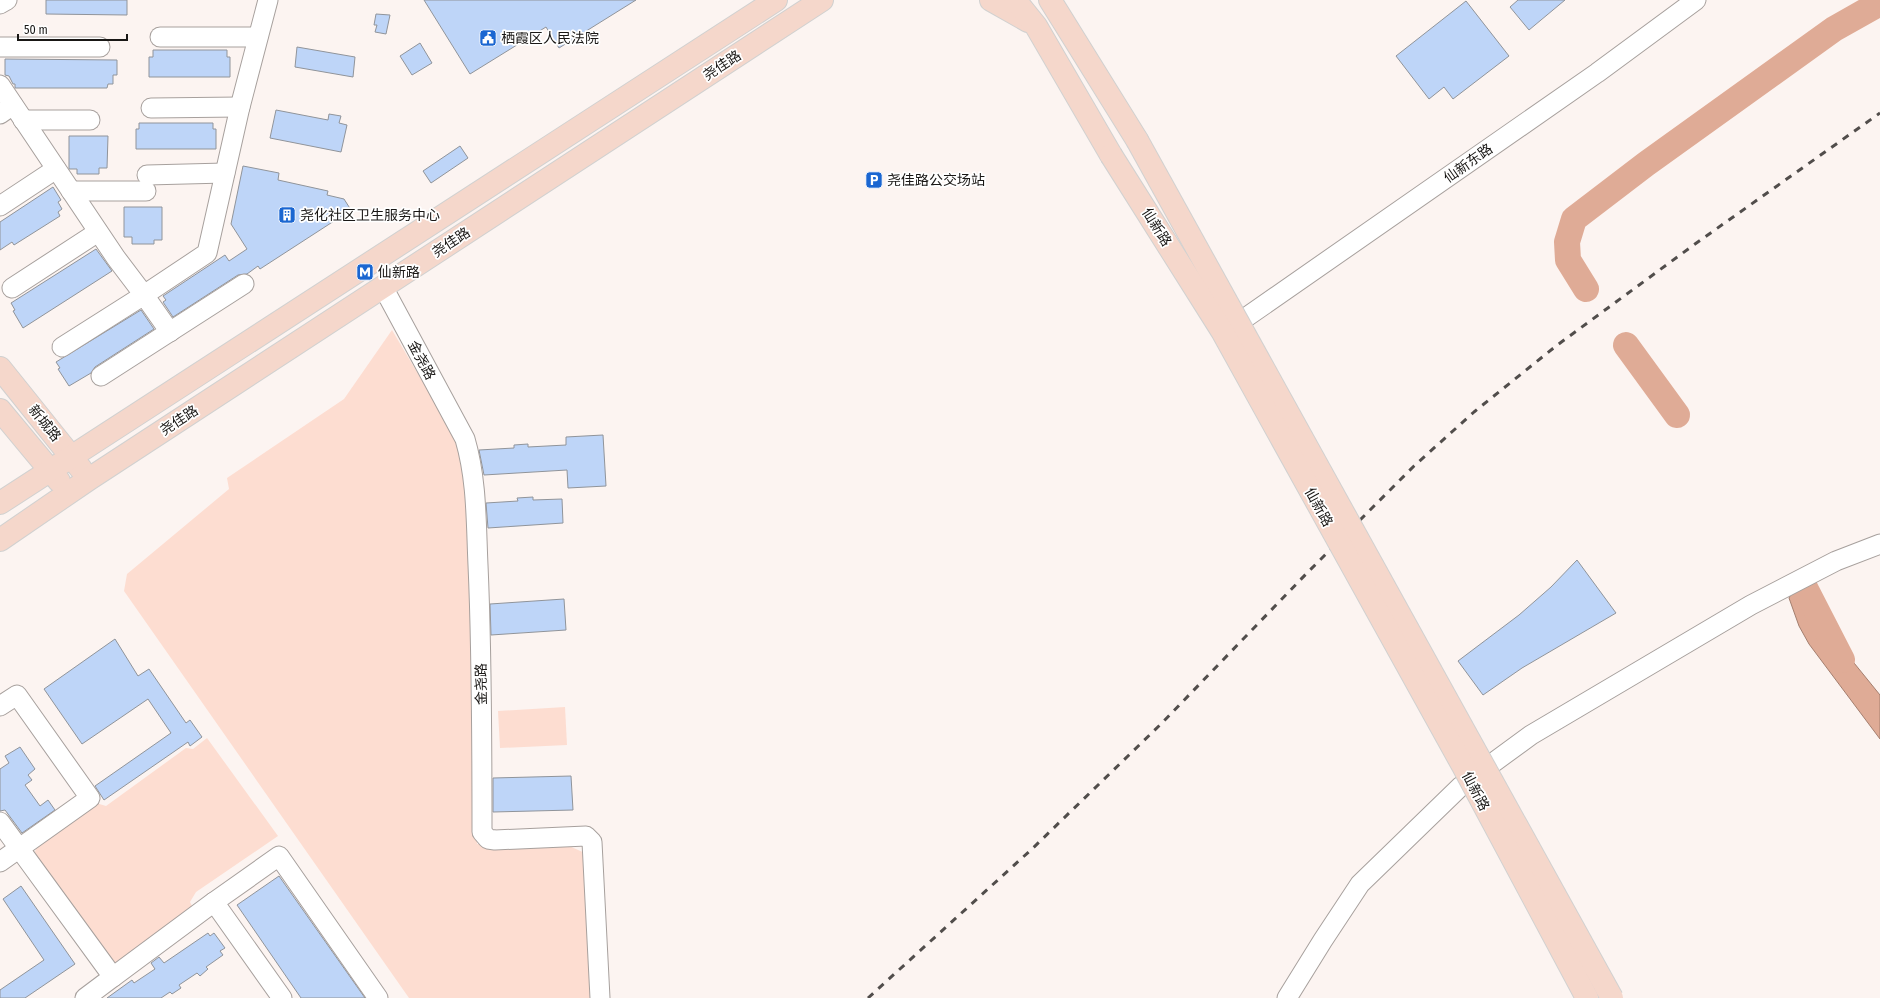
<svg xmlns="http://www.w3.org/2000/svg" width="1880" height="998" viewBox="0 0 1880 998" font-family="'Fira Sans Condensed','Noto Sans SC',sans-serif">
<rect width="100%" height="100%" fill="#fcf4f1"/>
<g fill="#fdddd1">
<path d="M 392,330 L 463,450 L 470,507 L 477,844 L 558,841 L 587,854 L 592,998 L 409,998 L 124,591 L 127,574 L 229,489 L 227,478 L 344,399 Z"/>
<path d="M 565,707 L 567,745 L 500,748 L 498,711 Z"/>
<path d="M 207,738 L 278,836 L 196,892 L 190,902 L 195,912 L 114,971 L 34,854 L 39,842 L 96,803 L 106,806 L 186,748 L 193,749 Z"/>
</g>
<path fill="#dfab96" stroke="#a47f6f" d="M 1795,586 L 1816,616 L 1880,695 L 1880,739 L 1809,644 L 1799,626 L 1789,598 Z"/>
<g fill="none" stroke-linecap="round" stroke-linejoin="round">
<g stroke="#dfab96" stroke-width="26">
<path d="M 1586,289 L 1568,260 L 1567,242 L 1574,219 L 1646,164 L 1834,29 L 1880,3"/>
<path d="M 1626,345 L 1677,415"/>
<path d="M 1805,588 L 1842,660"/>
</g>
</g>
<g fill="#bed5f8" stroke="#90949a">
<path d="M 46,0 L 127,0 L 127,15 L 46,14 Z"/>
<path d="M 424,0 L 636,0 L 559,48 L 546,27 L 470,74 Z"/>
<path d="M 1518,0 L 1565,0 L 1529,30 L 1510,7 Z"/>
<path d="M 1466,1 L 1509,56 L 1453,99 L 1444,87 L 1429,99 L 1396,56 Z"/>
<path d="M 376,14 L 390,15 L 386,34 L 375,32 L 377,25 L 374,25 Z"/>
<path d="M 420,43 L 432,63 L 412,75 L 400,56 Z"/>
<path d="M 297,47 L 355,57 L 353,77 L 295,67 Z"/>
<path d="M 153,50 L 227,50 L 227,57 L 230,57 L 230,77 L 149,77 L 149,57 L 153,57 Z"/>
<path d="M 5,59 L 117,60 L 117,75 L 113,75 L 113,84 L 108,84 L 107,88 L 15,88 L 15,84 L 13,84 L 9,76 L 5,75 Z"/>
<path d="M 276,110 L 328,120 L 329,114 L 341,116 L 339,123 L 347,125 L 341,152 L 270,138 Z"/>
<path d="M 139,123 L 213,123 L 213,129 L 216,129 L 216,149 L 136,149 L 136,129 L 139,129 Z"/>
<path d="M 69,136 L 108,136 L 107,168 L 99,168 L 99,174 L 77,174 L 77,169 L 69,169 Z"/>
<path d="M 460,146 L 468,158 L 431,183 L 423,171 Z"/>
<path d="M 243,166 L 279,173 L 278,180 L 328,191 L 327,195 L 344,199 L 351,210 L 260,269 L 258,266 L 247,274 L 238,275 L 173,317 L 163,302 L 166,300 L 163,296 L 225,255 L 229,261 L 247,249 L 231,224 Z"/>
<path d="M 53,187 L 61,200 L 58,202 L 62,209 L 58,212 L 60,216 L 14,245 L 12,242 L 0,250 L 0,222 Z"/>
<path d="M 124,207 L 162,207 L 162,240 L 154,240 L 154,244 L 132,244 L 132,237 L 124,237 Z"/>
<path d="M 96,249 L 112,271 L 23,328 L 13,311 L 15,310 L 11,303 Z"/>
<path d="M 141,310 L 154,329 L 95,367 L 91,373 L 69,386 L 58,369 L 60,368 L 56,362 Z"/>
<path d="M 603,435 L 606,486 L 568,488 L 567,470 L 484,475 L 479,450 L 514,448 L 514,445 L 528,444 L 528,447 L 566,445 L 566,437 Z"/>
<path d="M 533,497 L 533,500 L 562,499 L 563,523 L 488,528 L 486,503 L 518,501 L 517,498 Z"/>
<path d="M 1577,560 L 1616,613 L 1522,668 L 1483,695 L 1458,661 L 1519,615 L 1551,587 Z"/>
<path d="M 564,599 L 566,630 L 491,635 L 490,604 Z"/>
<path d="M 115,639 L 138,676 L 149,669 L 186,723 L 190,720 L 202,737 L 190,746 L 188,742 L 104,800 L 95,786 L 171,733 L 148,699 L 82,744 L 44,689 Z"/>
<path d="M 20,747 L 35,769 L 28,775 L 32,780 L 25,785 L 40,806 L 48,800 L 55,810 L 22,833 L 5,810 L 0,811 L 0,769 L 9,763 L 5,756 Z"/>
<path d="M 571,776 L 573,810 L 493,812 L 493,778 Z"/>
<path d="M 279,876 L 365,998 L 301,998 L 237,905 Z"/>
<path d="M 21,886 L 75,964 L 25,998 L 0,998 L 0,990 L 44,960 L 3,899 Z"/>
<path d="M 208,933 L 210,936 L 214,933 L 225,948 L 220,951 L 223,955 L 206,967 L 208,969 L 200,976 L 197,973 L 179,985 L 181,988 L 172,994 L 170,992 L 161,998 L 107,998 L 132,980 L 134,983 L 155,969 L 151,963 L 159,957 L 164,963 Z"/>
</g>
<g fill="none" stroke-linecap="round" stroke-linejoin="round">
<defs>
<g id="minor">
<path d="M 0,4 L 7,0"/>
<path d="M 160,37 L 258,37"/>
<path d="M 0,47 L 100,47"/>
<path d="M 0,85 L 116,258 L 144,295 L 207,253 L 240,107 L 268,0"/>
<path d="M 151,108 L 240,107"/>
<path d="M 0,114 L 13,105"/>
<path d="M 23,120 L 90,120"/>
<path d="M 147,175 L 225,173"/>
<path d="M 71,191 L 146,191"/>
<path d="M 0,206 L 56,169"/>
<path d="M 383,287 L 465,439 C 477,480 476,522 478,565 C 482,654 482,743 482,832 L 488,839 L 495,840 L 586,836 L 592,842 L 600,998"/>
<path d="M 12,288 L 98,232"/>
<path d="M 1238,323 L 1597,73 L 1696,0"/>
<path d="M 62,347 L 144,295 L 170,332"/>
<path d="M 101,376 L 244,284"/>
<path d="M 0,706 L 17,695 L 90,798 L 0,862"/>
<path d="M 0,822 L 113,977 L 85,998"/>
<path d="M 113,977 L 214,902"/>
<path d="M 282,998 L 214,902 L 279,856 L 378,998"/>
<path d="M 1287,998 L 1323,940 L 1360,884 L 1460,787 L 1531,735 L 1751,605 L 1836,561 L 1880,544"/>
</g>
<g id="major">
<path d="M 991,0 L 1028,21"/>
<path d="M 1015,0 L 1036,26 L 1111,155"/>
<path d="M 1050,0 L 1137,140"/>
<path d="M 0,368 L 81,469"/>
<path d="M 0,410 L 59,481"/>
<path d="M 0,503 L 776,0"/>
<path d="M 0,540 L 89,479 L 822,0"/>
</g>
</defs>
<use href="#minor" stroke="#a7a09d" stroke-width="21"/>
<use href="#major" stroke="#d1d1d0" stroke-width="24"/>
<use href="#minor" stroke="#fff" stroke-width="19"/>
<use href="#major" stroke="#f5d7cb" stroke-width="22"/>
<path stroke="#514d4b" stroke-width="3" stroke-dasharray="7 7" stroke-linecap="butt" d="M 868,998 L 1033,848 L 1162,723 L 1307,573 L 1414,466 L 1474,412 L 1556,346 L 1695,244 L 1880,113"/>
<defs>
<g id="major-bridge">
<path d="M 1137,140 L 1612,998"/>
<path d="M 1111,155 L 1222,331 L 1463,766 L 1587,998"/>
</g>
</defs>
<use href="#major-bridge" stroke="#d1d1d0" stroke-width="24" stroke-linecap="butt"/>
<use href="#major-bridge" stroke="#f5d7cb" stroke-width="22"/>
</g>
<defs>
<symbol id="civic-square" viewBox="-11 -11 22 22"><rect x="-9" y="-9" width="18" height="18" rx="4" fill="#1a66d1" stroke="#fff"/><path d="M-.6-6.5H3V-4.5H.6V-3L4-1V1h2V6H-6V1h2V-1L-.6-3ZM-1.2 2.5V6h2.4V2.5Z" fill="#fff"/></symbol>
<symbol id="parking-square" viewBox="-11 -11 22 22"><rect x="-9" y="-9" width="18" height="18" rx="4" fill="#1a66d1" stroke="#fff"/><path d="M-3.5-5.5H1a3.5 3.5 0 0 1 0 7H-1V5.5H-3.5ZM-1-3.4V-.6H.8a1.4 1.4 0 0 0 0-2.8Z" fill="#fff"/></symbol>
<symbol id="building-square" viewBox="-11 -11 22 22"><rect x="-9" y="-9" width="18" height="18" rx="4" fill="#1a66d1" stroke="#fff"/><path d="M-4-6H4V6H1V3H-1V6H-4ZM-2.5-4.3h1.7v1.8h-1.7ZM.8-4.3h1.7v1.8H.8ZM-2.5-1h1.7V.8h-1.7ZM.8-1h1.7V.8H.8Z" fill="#fff"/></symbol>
<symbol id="metro-square" viewBox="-11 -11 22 22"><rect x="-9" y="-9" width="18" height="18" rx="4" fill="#1a66d1" stroke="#fff"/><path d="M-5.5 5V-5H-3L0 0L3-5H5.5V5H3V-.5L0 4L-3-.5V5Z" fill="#fff"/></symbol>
</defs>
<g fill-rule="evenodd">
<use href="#civic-square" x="478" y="28" width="20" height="20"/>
<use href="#parking-square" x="864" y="170" width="20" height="20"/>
<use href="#building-square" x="277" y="205" width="20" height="20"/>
<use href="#metro-square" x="355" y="262" width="20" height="20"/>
</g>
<g text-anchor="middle" stroke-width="3.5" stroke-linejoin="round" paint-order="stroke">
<g font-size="14" fill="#191715" stroke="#fff" text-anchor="start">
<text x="501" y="43">栖霞区人民法院</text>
<text x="887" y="185">尧佳路公交场站</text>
<text x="300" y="220">尧化社区卫生服务中心</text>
<text x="378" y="277">仙新路</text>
</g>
<g font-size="14" fill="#191715" stroke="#fff">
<text transform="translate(722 65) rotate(-33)" y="5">尧佳路</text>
<text transform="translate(1468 163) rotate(-35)" y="5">仙新东路</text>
<text transform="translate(1157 227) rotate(58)" y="5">仙新路</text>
<text transform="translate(451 242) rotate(-33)" y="5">尧佳路</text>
<text transform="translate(422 360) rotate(62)" y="5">金尧路</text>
<text transform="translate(179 420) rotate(-33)" y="5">尧佳路</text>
<text transform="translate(45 423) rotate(51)" y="5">新城路</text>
<text transform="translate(1319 507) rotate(61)" y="5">仙新路</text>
<text transform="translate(481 684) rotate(-91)" y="5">金尧路</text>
<text transform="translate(1476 791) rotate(62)" y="5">仙新路</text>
</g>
</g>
<path d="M18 34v6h109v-6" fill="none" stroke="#191715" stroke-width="2"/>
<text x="24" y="34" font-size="12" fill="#191715" stroke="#ffffff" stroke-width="3" paint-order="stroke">50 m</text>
</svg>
